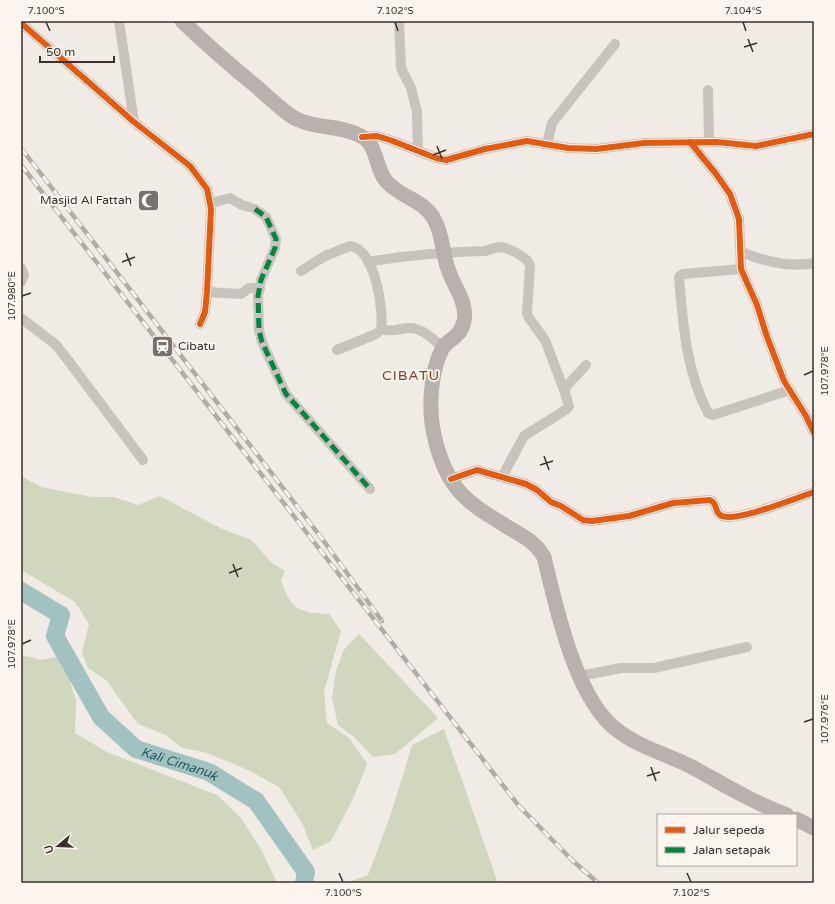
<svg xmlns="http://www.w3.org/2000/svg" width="835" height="904" viewBox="0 0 835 904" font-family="'Varela Round',sans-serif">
<rect width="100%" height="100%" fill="#f0ebe5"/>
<g fill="#d1d6bf">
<path d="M 21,476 L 41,487 L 92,497 L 114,497 L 138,505 L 160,496 L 220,528 L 251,540 L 272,563 L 285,571 L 281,581 C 292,611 298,612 329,614 L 341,631 L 324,691 L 327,723 L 349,738 L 367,764 L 353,799 L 331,841 L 313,850 L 302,823 L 279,787 L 246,769 L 204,752 L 182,748 L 166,735 L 138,724 L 106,680 L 88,668 L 82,653 L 89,624 L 75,602 L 21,570 Z"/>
<path d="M 359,634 L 438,718 L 395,754 L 373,757 L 354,737 L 338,725 L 332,698 L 336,671 L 343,651 Z"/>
<path d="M 68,654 L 69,677 L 76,701 L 75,733 L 107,752 L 217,795 L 241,818 L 262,851 L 277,883 L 21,883 L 21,655 L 42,660 Z"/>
<path d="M 444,729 L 498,883 L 347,883 L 368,875 L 391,814 L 412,745 Z"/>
</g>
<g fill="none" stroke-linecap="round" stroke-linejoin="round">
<path stroke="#a1c2c1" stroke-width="18" id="s1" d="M 21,591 L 61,615 L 55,636 L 101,717 L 136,749 L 209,772 L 256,801 L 306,872 L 304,883"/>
<g stroke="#c9c3be" stroke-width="10">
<path d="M 119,21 L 134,122"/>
<path d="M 399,21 L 401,68 L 411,88 L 417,112 L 418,151"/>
<path d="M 21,23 L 134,122 L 190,166 L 207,189 L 211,209 L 207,292 L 205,312 L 200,324"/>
<path d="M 708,90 L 709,142"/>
<path d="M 362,137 L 377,136 L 390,140 L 436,158 L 446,160 L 485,149 L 527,141 L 568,148 L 596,149 L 644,143 L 717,142 L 756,146 L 814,134"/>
<path d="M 690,142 L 716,174 L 730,194 L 739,219 L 741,269 L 757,305 L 767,337 L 784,381 L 806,416 L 814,433"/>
<path d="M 547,144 L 552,123 L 615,44"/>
<path d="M 211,203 L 230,198 L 242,205 L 249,207"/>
<path d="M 255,209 L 266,217 L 276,239 L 275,248 L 261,280 L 258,296 L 259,330 L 262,342 L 286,394 L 370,489"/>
<path d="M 741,252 C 764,261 789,268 814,263"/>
<path d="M 368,262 C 407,255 445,252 485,251 C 490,250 494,247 500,247 C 509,248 528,257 530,266 L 527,313 L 529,318 L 545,340 L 564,390"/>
<path d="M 21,268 L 24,275 L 21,282"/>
<path d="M 741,269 L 683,274 L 679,277 C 683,324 686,371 708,413 L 713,415 L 790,390"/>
<path d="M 301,271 L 325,256 L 350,246 C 375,249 384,310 381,329 L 376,334 L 337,350"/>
<path d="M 207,292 L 241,294 L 249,288 L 260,288"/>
<path d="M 21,318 L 55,344 L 64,355 L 143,460"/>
<path d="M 381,329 C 392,333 399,328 410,328 C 423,328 433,340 443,347"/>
<path d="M 502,477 L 524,436 L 567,409 L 569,406 L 565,393 L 565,388 L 586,365"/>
<path d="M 451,479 L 477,470 L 526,484 L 537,490 L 551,502 L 561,506 L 583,520 L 592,521 L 629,516 L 673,503 L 710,500 C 718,503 714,513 722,516 C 737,522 796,498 814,492"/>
<path d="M 580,676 L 621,668 L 654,668 L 747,647"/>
</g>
<g stroke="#b8b1ad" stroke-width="15">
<path d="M 182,21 C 206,44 231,66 257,87 C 268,97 279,107 291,116 C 313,130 339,124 361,136 C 378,145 375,168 386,181 C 399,197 423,199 434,219 C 443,234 442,253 448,269 C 453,285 468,303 464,321 C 460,339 448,338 442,349 C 429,376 428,415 436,443 C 449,493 470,504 511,529 C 525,537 536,543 544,557 C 556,606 575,699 617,730 C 640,748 667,754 692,767 C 725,785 752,802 787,815"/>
<path d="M 796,819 L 814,828"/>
</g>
<defs>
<g id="rail">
<path d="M 21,148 L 320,536 L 382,621"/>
<path d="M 21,165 L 519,806 L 572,860 L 598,883"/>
</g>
</defs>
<use href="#rail" stroke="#b1aca8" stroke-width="4.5"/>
<use href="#rail" stroke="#fbf5ee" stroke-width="3" stroke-dasharray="9" stroke-linecap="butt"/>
<path stroke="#00873e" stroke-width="5" stroke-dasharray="10 5" stroke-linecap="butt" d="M 255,209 L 266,217 L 276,239 L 275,248 L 261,280 L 258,296 L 259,330 L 262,342 L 286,394 L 370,489"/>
<defs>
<g id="cycleway">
<path d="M 21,23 L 134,122 L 190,166 L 207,189 L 211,209 L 207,292 L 205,312 L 200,324"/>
<path d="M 362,137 L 377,136 L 390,140 L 436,158 L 446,160 L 485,149 L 527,141 L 568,148 L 596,149 L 644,143 L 717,142 L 756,146 L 814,134"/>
<path d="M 690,142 L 716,174 L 730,194 L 739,219 L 741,269 L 757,305 L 767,337 L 784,381 L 806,416 L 814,433"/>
<path d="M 451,479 L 477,470 L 526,484 L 537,490 L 551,502 L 561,506 L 583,520 L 592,521 L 629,516 L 673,503 L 710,500 C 718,503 714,513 722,516 C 737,522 796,498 814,492"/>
</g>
</defs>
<use href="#cycleway" stroke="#fbf5ee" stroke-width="8"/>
<use href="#cycleway" stroke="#e8590c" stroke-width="6"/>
</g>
<path fill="none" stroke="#3b302b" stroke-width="1.5" d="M 46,22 L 50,31M 395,22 L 398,31M 743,22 L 746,31M 748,39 L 753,52M 744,47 L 757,43M 437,146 L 442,159M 433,155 L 446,150M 126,253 L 131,266M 122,262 L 135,257M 22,296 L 31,293M 804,375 L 813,371M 544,456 L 549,470M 540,465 L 553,461M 233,564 L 238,577M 229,573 L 242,568M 22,644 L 31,640M 804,722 L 813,719M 651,767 L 656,781M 647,776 L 660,772M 339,873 L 343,882M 687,873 L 691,882"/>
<defs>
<symbol id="mosque-square" viewBox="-11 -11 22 22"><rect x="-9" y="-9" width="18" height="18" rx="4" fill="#7a716c" stroke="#fbf5ee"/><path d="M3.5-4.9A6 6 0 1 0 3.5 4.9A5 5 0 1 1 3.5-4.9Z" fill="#fff"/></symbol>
<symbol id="station-square" viewBox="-11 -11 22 22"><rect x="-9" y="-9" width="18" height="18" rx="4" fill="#7a716c" stroke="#fbf5ee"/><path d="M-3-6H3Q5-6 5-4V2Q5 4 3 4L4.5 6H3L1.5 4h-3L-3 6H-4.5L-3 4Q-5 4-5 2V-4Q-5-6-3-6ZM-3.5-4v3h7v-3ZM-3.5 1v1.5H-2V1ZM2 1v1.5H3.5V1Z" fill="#fff"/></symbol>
</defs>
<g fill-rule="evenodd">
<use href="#mosque-square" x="136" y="188" width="25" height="25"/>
<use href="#station-square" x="150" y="334" width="25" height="25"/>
</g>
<g text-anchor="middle" stroke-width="4" stroke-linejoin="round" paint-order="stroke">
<g font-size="12" fill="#3b302b" stroke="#fbf5ee" text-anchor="end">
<text x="132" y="204">Masjid Al Fattah</text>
<text x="178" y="350" text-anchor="start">Cibatu</text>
</g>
<g font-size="13" font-style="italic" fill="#1f5a5e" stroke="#fbf5ee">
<text dy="5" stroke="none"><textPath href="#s1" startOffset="255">Kali Cimanuk</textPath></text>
</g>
<g font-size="14" letter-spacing="1" fill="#8c3b22" stroke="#fbf5ee">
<text x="411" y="380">CIBATU</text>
</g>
</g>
<rect width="835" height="904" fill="none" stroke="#fbf5ee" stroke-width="44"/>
<rect x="657" y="814" width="140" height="52" fill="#fbf5ee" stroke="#aea6a0"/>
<rect x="665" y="827" width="20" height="6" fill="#e8590c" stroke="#aea6a0"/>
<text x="693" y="834" font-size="12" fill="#3b302b">Jalur sepeda</text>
<rect x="665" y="847" width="20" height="6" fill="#00873e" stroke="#aea6a0"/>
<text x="693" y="854" font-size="12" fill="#3b302b">Jalan setapak</text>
<g transform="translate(58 846) rotate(251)" stroke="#fbf5ee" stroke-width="3" paint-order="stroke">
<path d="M0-3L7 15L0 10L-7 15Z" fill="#3b302b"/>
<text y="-6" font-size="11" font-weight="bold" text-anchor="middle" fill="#3b302b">U</text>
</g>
<path d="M40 56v6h74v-6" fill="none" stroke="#3b302b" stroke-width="2"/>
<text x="46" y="56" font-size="12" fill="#3b302b" stroke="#fbf5ee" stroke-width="3" paint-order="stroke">50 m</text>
<rect x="22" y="22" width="791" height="860" fill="none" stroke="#3b302b" stroke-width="1.5"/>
<g font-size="10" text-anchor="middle" fill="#3b302b">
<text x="46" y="14">7.100°S</text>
<text x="395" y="14">7.102°S</text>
<text x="743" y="14">7.104°S</text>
<text transform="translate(11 296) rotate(-90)" y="4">107.980°E</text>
<text transform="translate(824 371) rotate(-90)" y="4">107.978°E</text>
<text transform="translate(11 644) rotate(-90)" y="4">107.978°E</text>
<text transform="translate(824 719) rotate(-90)" y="4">107.976°E</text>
<text x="343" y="896">7.100°S</text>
<text x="691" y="896">7.102°S</text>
</g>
</svg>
